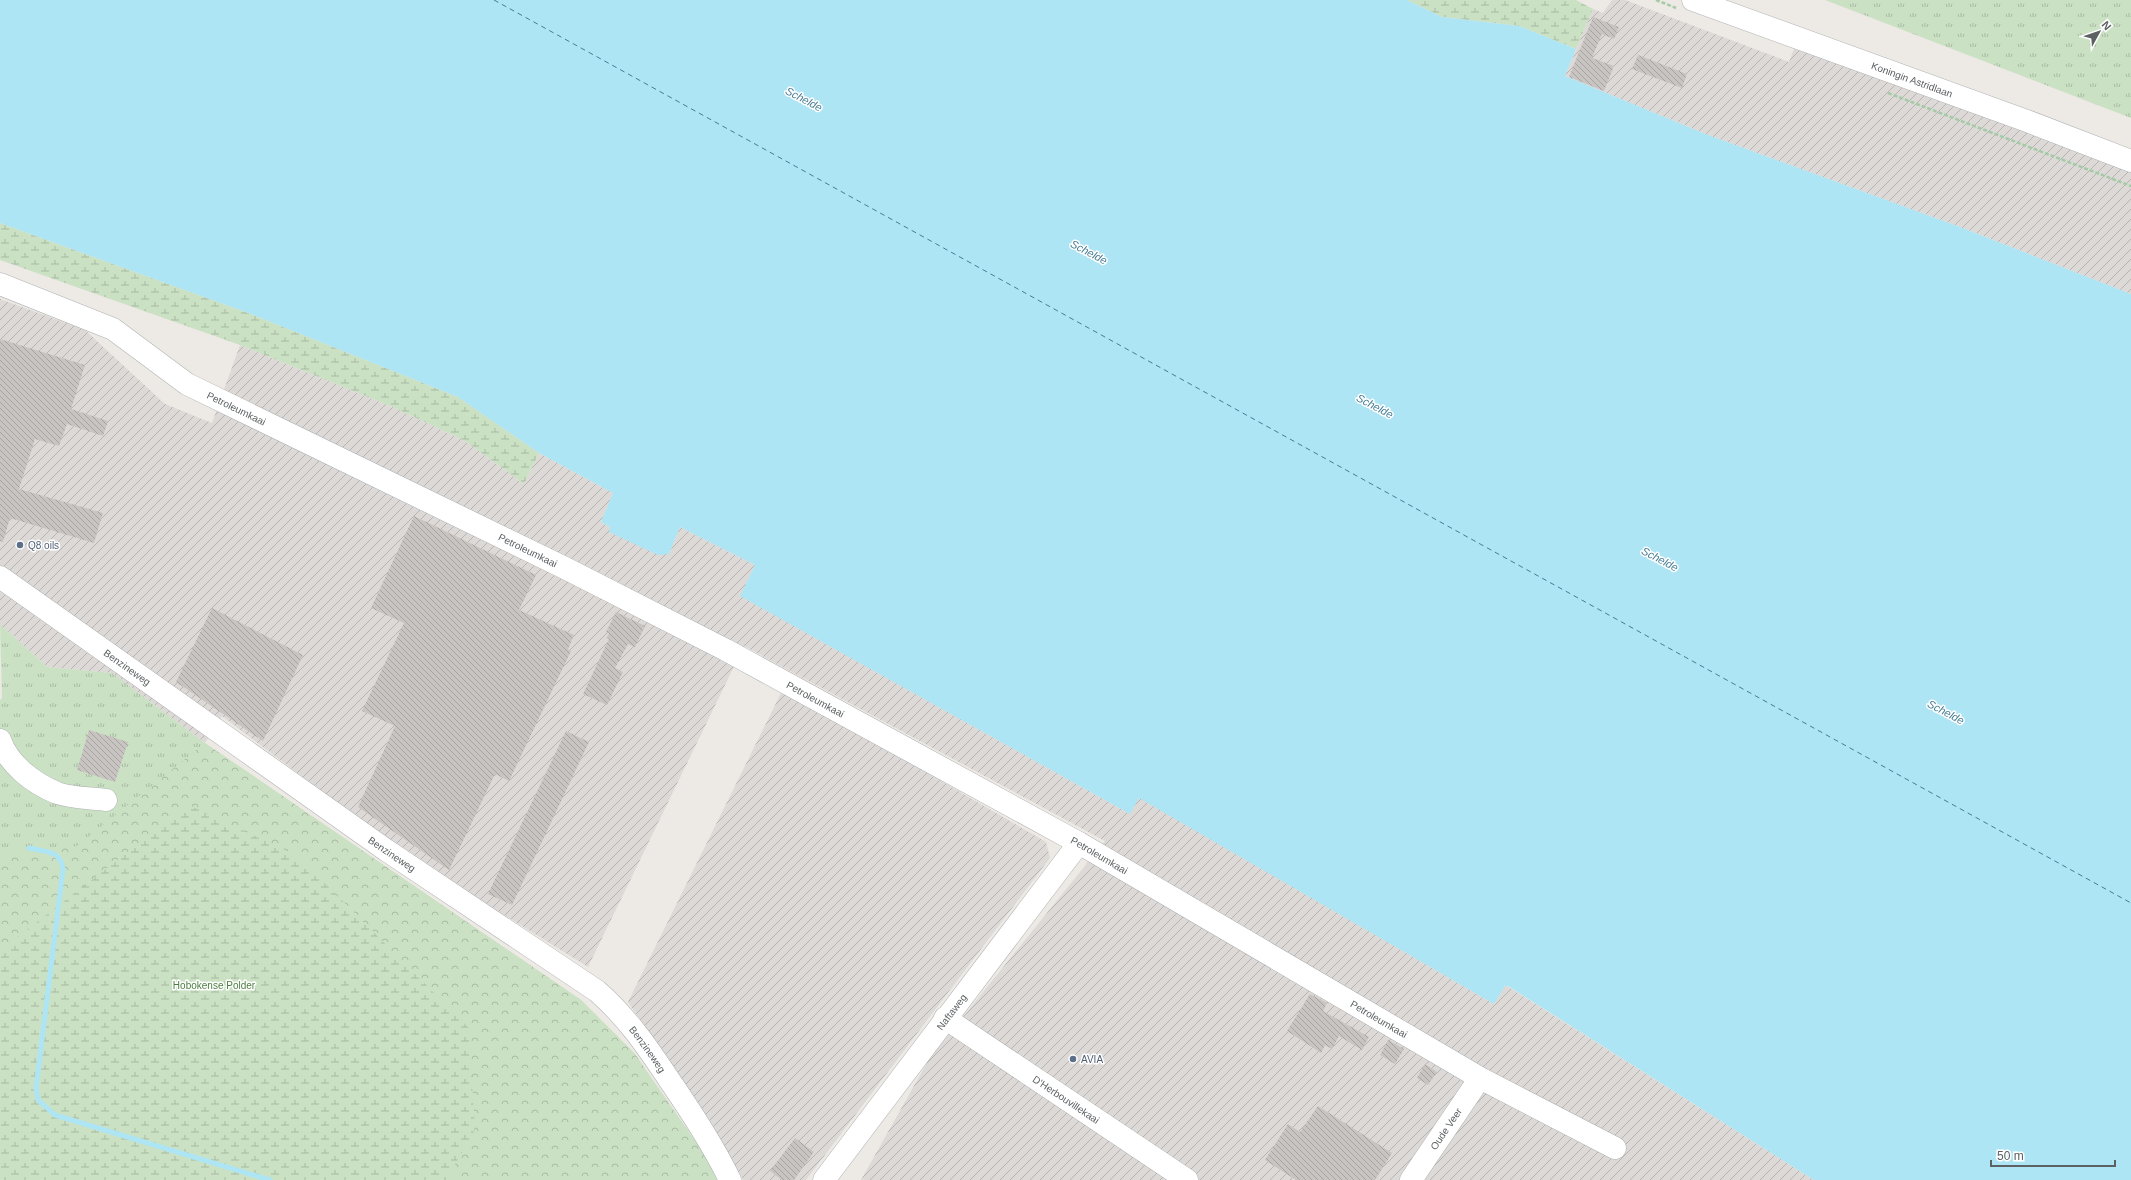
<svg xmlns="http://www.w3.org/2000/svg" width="2131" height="1180" viewBox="0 0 2131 1180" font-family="Helvetica,sans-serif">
<defs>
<pattern id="industrial-furrows" width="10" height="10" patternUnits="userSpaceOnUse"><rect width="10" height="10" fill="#dcd9d7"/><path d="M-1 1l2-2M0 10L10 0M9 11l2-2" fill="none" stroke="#b6b3b2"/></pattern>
<pattern id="grass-tufts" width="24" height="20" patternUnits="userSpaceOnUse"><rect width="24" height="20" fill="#cbe1c4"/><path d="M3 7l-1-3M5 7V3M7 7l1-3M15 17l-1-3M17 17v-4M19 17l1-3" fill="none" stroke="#a8baa3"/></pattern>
<pattern id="forest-crowns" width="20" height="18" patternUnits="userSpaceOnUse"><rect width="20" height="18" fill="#cbe1c4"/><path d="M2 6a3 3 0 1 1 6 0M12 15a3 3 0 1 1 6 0" fill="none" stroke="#a8baa3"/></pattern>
<pattern id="wetland-marsh" width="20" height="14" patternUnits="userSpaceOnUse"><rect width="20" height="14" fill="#cbe1c4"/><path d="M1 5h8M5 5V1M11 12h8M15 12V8" fill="none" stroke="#a8baa3"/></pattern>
<pattern id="building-back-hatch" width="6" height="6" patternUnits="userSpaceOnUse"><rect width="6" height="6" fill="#c8c4c1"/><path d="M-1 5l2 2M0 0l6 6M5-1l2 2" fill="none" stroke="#a6a3a0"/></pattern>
</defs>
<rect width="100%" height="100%" fill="#ede9e4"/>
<g fill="url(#industrial-furrows)">
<path d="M 1612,0 L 1625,0 L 1789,62 L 1798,38 L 2131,161 L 2131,294 L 1960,227 L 1708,135 L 1565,76 L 1593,9 L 1603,13 Z"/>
<path d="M 0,299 L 85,330 L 165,404 L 212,423 L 240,345 L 395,408 L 465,441 L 524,484 L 539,453 L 613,493 L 601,522 L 658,554 L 669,554 L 680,527 L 755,565 L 741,596 L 1130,814 L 1139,797 L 1494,1004 L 1505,986 L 1507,986 L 1814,1180 L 861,1180 L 929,1059 L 1105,841 L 744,646 L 588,967 L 397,848 L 222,716 L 205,743 L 112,673 L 47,667 L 0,624 Z"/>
<path d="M 783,689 L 1046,842 L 1050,858 L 806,1180 L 743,1180 L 711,1122 L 628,1002 Z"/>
</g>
<g fill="url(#grass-tufts)">
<path d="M 1825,0 L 2131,0 L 2131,118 Z"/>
<path d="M 0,624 L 47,667 L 112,673 L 205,743 L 581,1000 L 635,1054 L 717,1180 L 48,914 L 0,872 L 0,700 L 2,698 Z"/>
</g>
<path fill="url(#forest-crowns)" d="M 205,743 L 581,1000 L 635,1054 L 705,1155 L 717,1180 L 0,1180 L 0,855 L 77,846 Z"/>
<g fill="url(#wetland-marsh)">
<path d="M 1407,0 L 1576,0 L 1593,9 L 1576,49 L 1519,26 L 1442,17 Z"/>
<path d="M 0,223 L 251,314 L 458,397 L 539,453 L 524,484 L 465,441 L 395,408 L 240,345 L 0,260 Z"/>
<path d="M 189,805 L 298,856 L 469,1028 L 475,1130 L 446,1180 L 0,1180 L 0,958 L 2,949 Z"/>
</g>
<path fill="#ade5f4" d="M 0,0 L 1407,0 L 1442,17 L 1519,26 L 1576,49 L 1565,76 L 1708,135 L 1960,227 L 2131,294 L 2131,1180 L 1814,1180 L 1508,986 L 1505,986 L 1494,1004 L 1139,798 L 1130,814 L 740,596 L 755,565 L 680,527 L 669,554 L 658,555 L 609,532 L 610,527 L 601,522 L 613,493 L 539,453 L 458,397 L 251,314 L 0,223 Z"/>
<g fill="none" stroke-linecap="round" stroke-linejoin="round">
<path stroke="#ade5f4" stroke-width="5" d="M 29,848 C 46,852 60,850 63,869 L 36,1088 L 38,1100 L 55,1115 L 270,1180"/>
<path stroke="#467d93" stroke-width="1" stroke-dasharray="5 4" stroke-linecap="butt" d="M 494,0 L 2131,903"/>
</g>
<g fill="url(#building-back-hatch)">
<path d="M 1593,17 L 1619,27 L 1614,39 L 1602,34 L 1592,58 L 1614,66 L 1604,91 L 1569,77 Z"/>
<path d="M 1638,55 L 1687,74 L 1682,88 L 1632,69 Z"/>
<path d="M 0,339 L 85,365 L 71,409 L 108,421 L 103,436 L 67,424 L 59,446 L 35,439 L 19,489 L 103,513 L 94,543 L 10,518 L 3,542 L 0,541 Z"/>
<path d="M 414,516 L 536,575 L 519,610 L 574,635 L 568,649 L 571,651 L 509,781 L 495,774 L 449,870 L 358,807 L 395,726 L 362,711 L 404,623 L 371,608 Z"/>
<path d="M 212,608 L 303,655 L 263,741 L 176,682 Z"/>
<path d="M 616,612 L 645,626 L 635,647 L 628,644 L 615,668 L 623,672 L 607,705 L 583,694 L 609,639 L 607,638 L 609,633 L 606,632 Z"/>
<path d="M 89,730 L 128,742 L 115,782 L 77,770 Z"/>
<path d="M 566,731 L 589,742 L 512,905 L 488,894 Z"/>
<path d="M 1310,994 L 1327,1003 L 1323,1011 L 1369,1037 L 1362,1050 L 1339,1036 L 1332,1049 L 1325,1045 L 1321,1053 L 1287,1031 Z"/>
<path d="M 1388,1040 L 1404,1049 L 1395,1064 L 1380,1055 Z"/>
<path d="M 1425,1064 L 1437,1072 L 1428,1085 L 1417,1078 Z"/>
<path d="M 1318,1106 L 1392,1153 L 1375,1180 L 1296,1180 L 1265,1160 L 1288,1124 L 1300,1132 Z"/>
<path d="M 795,1138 L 814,1152 L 794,1180 L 782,1180 L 770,1171 Z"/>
</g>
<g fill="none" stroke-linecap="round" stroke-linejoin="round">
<defs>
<g id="minor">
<path id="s1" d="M 1693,0 L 2027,121 L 2131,161"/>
<path id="s2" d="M 0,284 L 113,329 L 187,384 L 565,568 L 726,650 L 1079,843 L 1480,1078 L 1615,1148"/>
<path id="s3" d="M 0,577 L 386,850 L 597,991 C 627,1017 648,1048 670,1081 C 692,1113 713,1145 730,1180"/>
<path d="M 0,740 C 9,765 33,783 57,793 C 71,798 91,798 106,800"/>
<path id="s4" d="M 945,1018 L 1187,1180"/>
<path id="s5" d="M 824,1180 L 1079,843"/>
<path id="s6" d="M 1411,1180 L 1480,1078"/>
</g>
</defs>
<use href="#minor" stroke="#b0b3b5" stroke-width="23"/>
<g stroke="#a4cba6" stroke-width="2.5" stroke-dasharray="4 2" stroke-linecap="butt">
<path d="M 1656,0 L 1676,8"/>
<path d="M 1888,93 L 2131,186"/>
</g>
<use href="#minor" stroke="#fff" stroke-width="22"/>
</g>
<g fill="#5c6f8a" stroke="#fff" stroke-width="1.5">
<circle cx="20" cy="545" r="4"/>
<circle cx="1073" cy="1059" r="4"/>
</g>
<g text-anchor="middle" stroke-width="3" stroke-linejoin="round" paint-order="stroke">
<g font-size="10" fill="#5c6163" stroke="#fff">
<text dy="4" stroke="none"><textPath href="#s1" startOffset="233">Koningin Astridlaan</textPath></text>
<text dy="4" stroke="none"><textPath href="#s2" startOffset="269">Petroleumkaai</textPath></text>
<text dy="4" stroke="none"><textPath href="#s2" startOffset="593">Petroleumkaai</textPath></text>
<text dy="4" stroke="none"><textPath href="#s3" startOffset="156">Benzineweg</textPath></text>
<text dy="4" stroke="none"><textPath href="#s2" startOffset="917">Petroleumkaai</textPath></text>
<text dy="4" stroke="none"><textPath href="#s3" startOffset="480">Benzineweg</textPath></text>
<text dy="4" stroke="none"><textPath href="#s2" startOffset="1241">Petroleumkaai</textPath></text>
<text dy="4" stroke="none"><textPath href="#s5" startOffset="211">Naftaweg</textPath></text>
<text dy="4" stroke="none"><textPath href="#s2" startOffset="1565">Petroleumkaai</textPath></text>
<text dy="4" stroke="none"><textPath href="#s3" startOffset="804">Benzineweg</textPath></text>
<text dy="4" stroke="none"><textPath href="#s4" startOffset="146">D'Herbouvillekaai</textPath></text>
<text dy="4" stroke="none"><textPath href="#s6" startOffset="62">Oude Veer</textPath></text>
</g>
<g font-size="10" fill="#4e5e75" stroke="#fff" text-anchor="start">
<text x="28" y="549">Q8 oils</text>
<text x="1081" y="1063">AVIA</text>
</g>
<g font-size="10" fill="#4b7f3f" stroke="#fff">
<text x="214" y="989">Hobokense Polder</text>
</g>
<g font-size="11" font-style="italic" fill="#467d93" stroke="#fff">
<text transform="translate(804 99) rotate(28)" y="4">Schelde</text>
<text transform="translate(1089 252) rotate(28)" y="4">Schelde</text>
<text transform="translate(1375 406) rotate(28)" y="4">Schelde</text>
<text transform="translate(1660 559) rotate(28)" y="4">Schelde</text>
<text transform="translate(1946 712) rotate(28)" y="4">Schelde</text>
</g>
</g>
<g transform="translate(2099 32) rotate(50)" stroke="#ffffff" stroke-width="3" paint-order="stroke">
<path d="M0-3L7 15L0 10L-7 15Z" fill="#5c6163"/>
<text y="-6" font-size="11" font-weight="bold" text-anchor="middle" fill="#5c6163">N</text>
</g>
<path d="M1991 1160v6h124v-6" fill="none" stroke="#5c6163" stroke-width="2"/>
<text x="1997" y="1160" font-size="12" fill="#5c6163" stroke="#ffffff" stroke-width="3" paint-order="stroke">50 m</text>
</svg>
